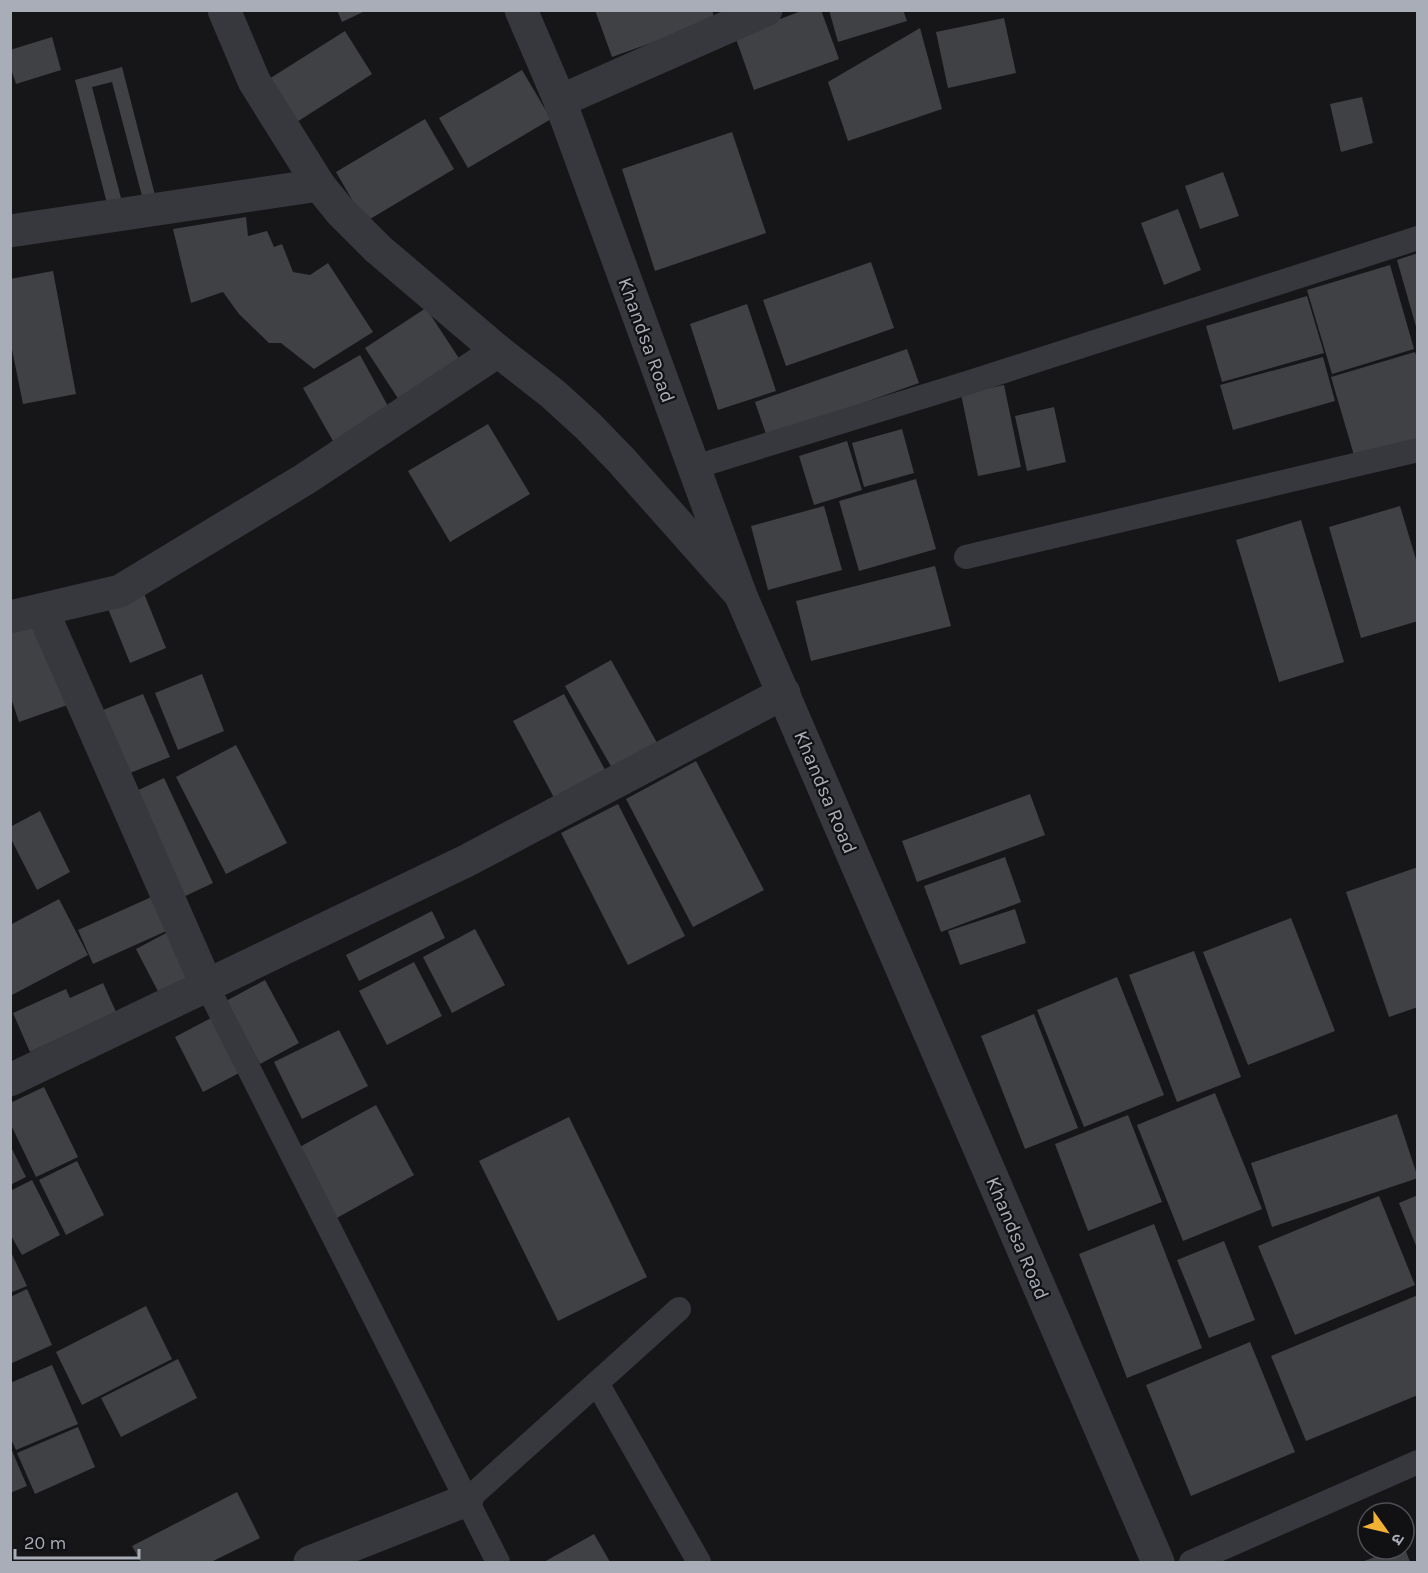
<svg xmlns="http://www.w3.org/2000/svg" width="1428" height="1573" viewBox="0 0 1428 1573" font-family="Karla,'Noto Sans Devanagari',sans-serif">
<rect width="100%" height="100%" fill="#161618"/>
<g fill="#404145" fill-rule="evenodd">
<path d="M 337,10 L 367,10 L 342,22 Z"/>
<path d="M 595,10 L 712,10 L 715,20 L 612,57 Z"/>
<path d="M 804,10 L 821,10 L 839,59 L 754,90 L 735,36 Z"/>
<path d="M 829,10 L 903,10 L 907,21 L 838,42 Z"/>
<path d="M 1004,18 L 1016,73 L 948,88 L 936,32 Z"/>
<path d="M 920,28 L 942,109 L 848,141 L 828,82 Z"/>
<path d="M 345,31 L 372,74 L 289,127 L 261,84 Z"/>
<path d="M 52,37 L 61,70 L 16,84 L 10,66 L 10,50 Z"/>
<path d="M 122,67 L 157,203 L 110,215 L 75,80 ZM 112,82 L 142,196 L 122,202 L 92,87 Z"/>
<path d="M 522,70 L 551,119 L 468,168 L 439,118 Z"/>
<path d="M 1362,97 L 1373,143 L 1341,152 L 1330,104 Z"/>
<path d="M 425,119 L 454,169 L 365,222 L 336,172 Z"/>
<path d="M 732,132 L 766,233 L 655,271 L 622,169 Z"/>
<path d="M 1223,172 L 1239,216 L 1200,229 L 1185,186 Z"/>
<path d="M 1178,209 L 1201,270 L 1164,285 L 1141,223 Z"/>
<path d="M 246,217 L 248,236 L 267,231 L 274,247 L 282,244 L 293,272 L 310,275 L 328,263 L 373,332 L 314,369 L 281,343 L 269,343 L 239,314 L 223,292 L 191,303 L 173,229 Z"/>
<path d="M 1418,253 L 1418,330 L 1417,330 L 1397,260 Z"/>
<path d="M 871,262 L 894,328 L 786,366 L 763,300 Z"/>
<path d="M 1390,265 L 1414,349 L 1332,374 L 1307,290 Z"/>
<path d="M 53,271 L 76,394 L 23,404 L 10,340 L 10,279 Z"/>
<path d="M 1307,296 L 1324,353 L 1222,382 L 1206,326 Z"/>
<path d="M 747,304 L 776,391 L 718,410 L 690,324 Z"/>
<path d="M 426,308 L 464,366 L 403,406 L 365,348 Z"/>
<path d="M 907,349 L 919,383 L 767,437 L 755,402 Z"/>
<path d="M 1415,352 L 1418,361 L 1418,443 L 1356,462 L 1331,377 Z"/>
<path d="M 360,355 L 389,408 L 333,441 L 303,388 Z"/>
<path d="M 1323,357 L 1335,401 L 1233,430 L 1220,385 Z"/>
<path d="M 1004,385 L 1021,467 L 978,476 L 961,394 Z"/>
<path d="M 1054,407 L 1066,462 L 1027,471 L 1015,416 Z"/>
<path d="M 488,424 L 530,494 L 450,542 L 408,471 Z"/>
<path d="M 902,429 L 914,473 L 864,487 L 852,443 Z"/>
<path d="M 847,441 L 862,490 L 814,505 L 799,456 Z"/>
<path d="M 916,479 L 936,549 L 859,571 L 839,501 Z"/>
<path d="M 824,506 L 842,570 L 768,590 L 751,526 Z"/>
<path d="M 1400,506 L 1418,566 L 1418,621 L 1361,638 L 1329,527 Z"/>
<path d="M 1301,520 L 1344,662 L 1279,682 L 1236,540 Z"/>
<path d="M 935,566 L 951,626 L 811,661 L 796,601 Z"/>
<path d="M 143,591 L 166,648 L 130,663 L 107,606 Z"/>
<path d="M 45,620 L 73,703 L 19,722 L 10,695 L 10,632 Z"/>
<path d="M 611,660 L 661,750 L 616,775 L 565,686 Z"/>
<path d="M 202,674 L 224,731 L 178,750 L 155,693 Z"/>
<path d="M 143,694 L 170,757 L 125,775 L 98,712 Z"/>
<path d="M 564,694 L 610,779 L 559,807 L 513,721 Z"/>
<path d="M 236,745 L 287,843 L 226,874 L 176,777 Z"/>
<path d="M 696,761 L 764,890 L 693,927 L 626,799 Z"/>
<path d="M 164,778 L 213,883 L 179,899 L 130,794 Z"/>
<path d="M 1030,794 L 1045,835 L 917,882 L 902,841 Z"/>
<path d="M 618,804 L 685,936 L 628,965 L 561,833 Z"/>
<path d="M 40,811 L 70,872 L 37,890 L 10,837 L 10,827 Z"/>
<path d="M 1005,857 L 1021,902 L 941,932 L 924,886 Z"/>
<path d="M 1418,867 L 1418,1007 L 1389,1017 L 1346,892 Z"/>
<path d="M 158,894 L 173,928 L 93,964 L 78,930 Z"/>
<path d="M 59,899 L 88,955 L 10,996 L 10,925 Z"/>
<path d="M 1015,909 L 1026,943 L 960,965 L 948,931 Z"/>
<path d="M 432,911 L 445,938 L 359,981 L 346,955 Z"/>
<path d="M 1291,918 L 1335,1031 L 1248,1065 L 1203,952 Z"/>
<path d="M 475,929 L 505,985 L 452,1013 L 423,957 Z"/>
<path d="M 170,931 L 198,985 L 164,1003 L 136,949 Z"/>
<path d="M 1194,951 L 1241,1077 L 1177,1102 L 1129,975 Z"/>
<path d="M 414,962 L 442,1016 L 387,1045 L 359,991 Z"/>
<path d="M 1117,977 L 1164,1095 L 1084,1127 L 1037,1010 Z"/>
<path d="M 265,980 L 299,1043 L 260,1064 L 226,1001 Z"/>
<path d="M 103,983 L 116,1012 L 30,1052 L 13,1013 L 66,989 L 70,998 Z"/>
<path d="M 1034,1014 L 1078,1128 L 1025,1149 L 981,1036 Z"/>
<path d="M 211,1018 L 239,1073 L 203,1092 L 175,1037 Z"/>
<path d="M 339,1030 L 368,1086 L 302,1119 L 274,1062 Z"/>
<path d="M 44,1087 L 78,1157 L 36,1177 L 10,1123 L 10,1103 Z"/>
<path d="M 1215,1093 L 1262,1209 L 1183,1241 L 1137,1125 Z"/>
<path d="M 376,1105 L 414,1175 L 335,1219 L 296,1149 Z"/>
<path d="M 1397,1114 L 1418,1178 L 1272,1227 L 1251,1163 Z"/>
<path d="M 1128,1115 L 1162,1202 L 1088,1231 L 1055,1144 Z"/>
<path d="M 569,1117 L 647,1277 L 558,1321 L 479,1161 Z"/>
<path d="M 10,1145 L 26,1177 L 10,1185 Z"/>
<path d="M 77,1161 L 104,1215 L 66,1235 L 39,1180 Z"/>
<path d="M 32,1180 L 60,1235 L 22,1255 L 10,1234 L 10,1191 Z"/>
<path d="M 1418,1195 L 1418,1248 L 1417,1248 L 1399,1203 Z"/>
<path d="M 1379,1196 L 1415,1285 L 1295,1335 L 1258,1246 Z"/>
<path d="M 1154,1224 L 1202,1348 L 1127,1378 L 1079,1254 Z"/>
<path d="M 1224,1241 L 1255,1320 L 1209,1338 L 1177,1260 Z"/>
<path d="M 10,1250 L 27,1286 L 10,1293 Z"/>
<path d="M 27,1289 L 52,1345 L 10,1364 L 10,1297 Z"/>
<path d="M 1418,1295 L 1418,1395 L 1306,1441 L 1271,1356 Z"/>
<path d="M 146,1306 L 172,1359 L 82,1405 L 56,1352 Z"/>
<path d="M 1250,1342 L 1295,1452 L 1191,1496 L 1146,1385 Z"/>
<path d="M 178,1359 L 197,1398 L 121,1437 L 101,1398 Z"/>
<path d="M 52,1365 L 78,1424 L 16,1450 L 10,1437 L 10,1383 Z"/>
<path d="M 78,1427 L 95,1467 L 35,1494 L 17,1453 Z"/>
<path d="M 10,1446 L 27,1486 L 10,1493 Z"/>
<path d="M 237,1492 L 260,1538 L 211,1562 L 141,1562 L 132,1546 Z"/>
<path d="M 594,1534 L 610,1562 L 544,1562 Z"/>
<path d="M 1395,1549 L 1405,1549 L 1410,1562 L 1362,1562 Z"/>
</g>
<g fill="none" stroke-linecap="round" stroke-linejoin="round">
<g stroke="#37383d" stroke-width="24">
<path d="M 695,467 L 967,383 L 1418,238"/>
<path d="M 966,557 L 1418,450"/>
<path d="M 207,986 L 498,1562"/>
<path d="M 597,1383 L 699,1562"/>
<path d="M 467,1500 L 679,1309"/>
<path d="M 1191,1562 L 1418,1462"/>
</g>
<g stroke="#37383d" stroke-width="33">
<path d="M 224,10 L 254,81 L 319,185 L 340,211 L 378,249 L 498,351 L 553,394 L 588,426 L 621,460 L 740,594"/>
<path d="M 560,101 L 766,10"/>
<path d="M 10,231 L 319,185"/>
<path d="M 42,610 L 207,986"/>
<path d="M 10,617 L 120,591 L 305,479 L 498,351"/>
<path d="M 10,1080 L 466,861 L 784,693"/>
<path d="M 310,1562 L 467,1500"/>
</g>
<path stroke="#37383d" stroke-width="33" d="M 521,10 L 560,101 L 741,596 L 1158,1562"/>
</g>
<g text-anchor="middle" stroke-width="4.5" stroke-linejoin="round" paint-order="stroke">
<g font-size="20" fill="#a8adb8" stroke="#111113">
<text transform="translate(647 340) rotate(70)" y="7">Khandsa Road</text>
<text transform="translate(826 792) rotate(67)" y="7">Khandsa Road</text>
<text transform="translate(1018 1238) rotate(67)" y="7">Khandsa Road</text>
</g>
</g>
<rect width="1428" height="1573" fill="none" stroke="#a8adb8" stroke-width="24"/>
<g transform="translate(1386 1531) rotate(124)"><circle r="28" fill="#111113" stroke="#4d4f55" stroke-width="1.5"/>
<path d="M0-4.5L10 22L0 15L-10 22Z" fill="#f2b134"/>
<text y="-9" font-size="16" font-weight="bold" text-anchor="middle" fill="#a8adb8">उ</text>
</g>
<path d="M15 1549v9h124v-9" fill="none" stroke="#a8adb8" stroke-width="3"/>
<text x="24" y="1549" font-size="18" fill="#a8adb8" stroke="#111113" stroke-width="4.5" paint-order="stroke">20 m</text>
</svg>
